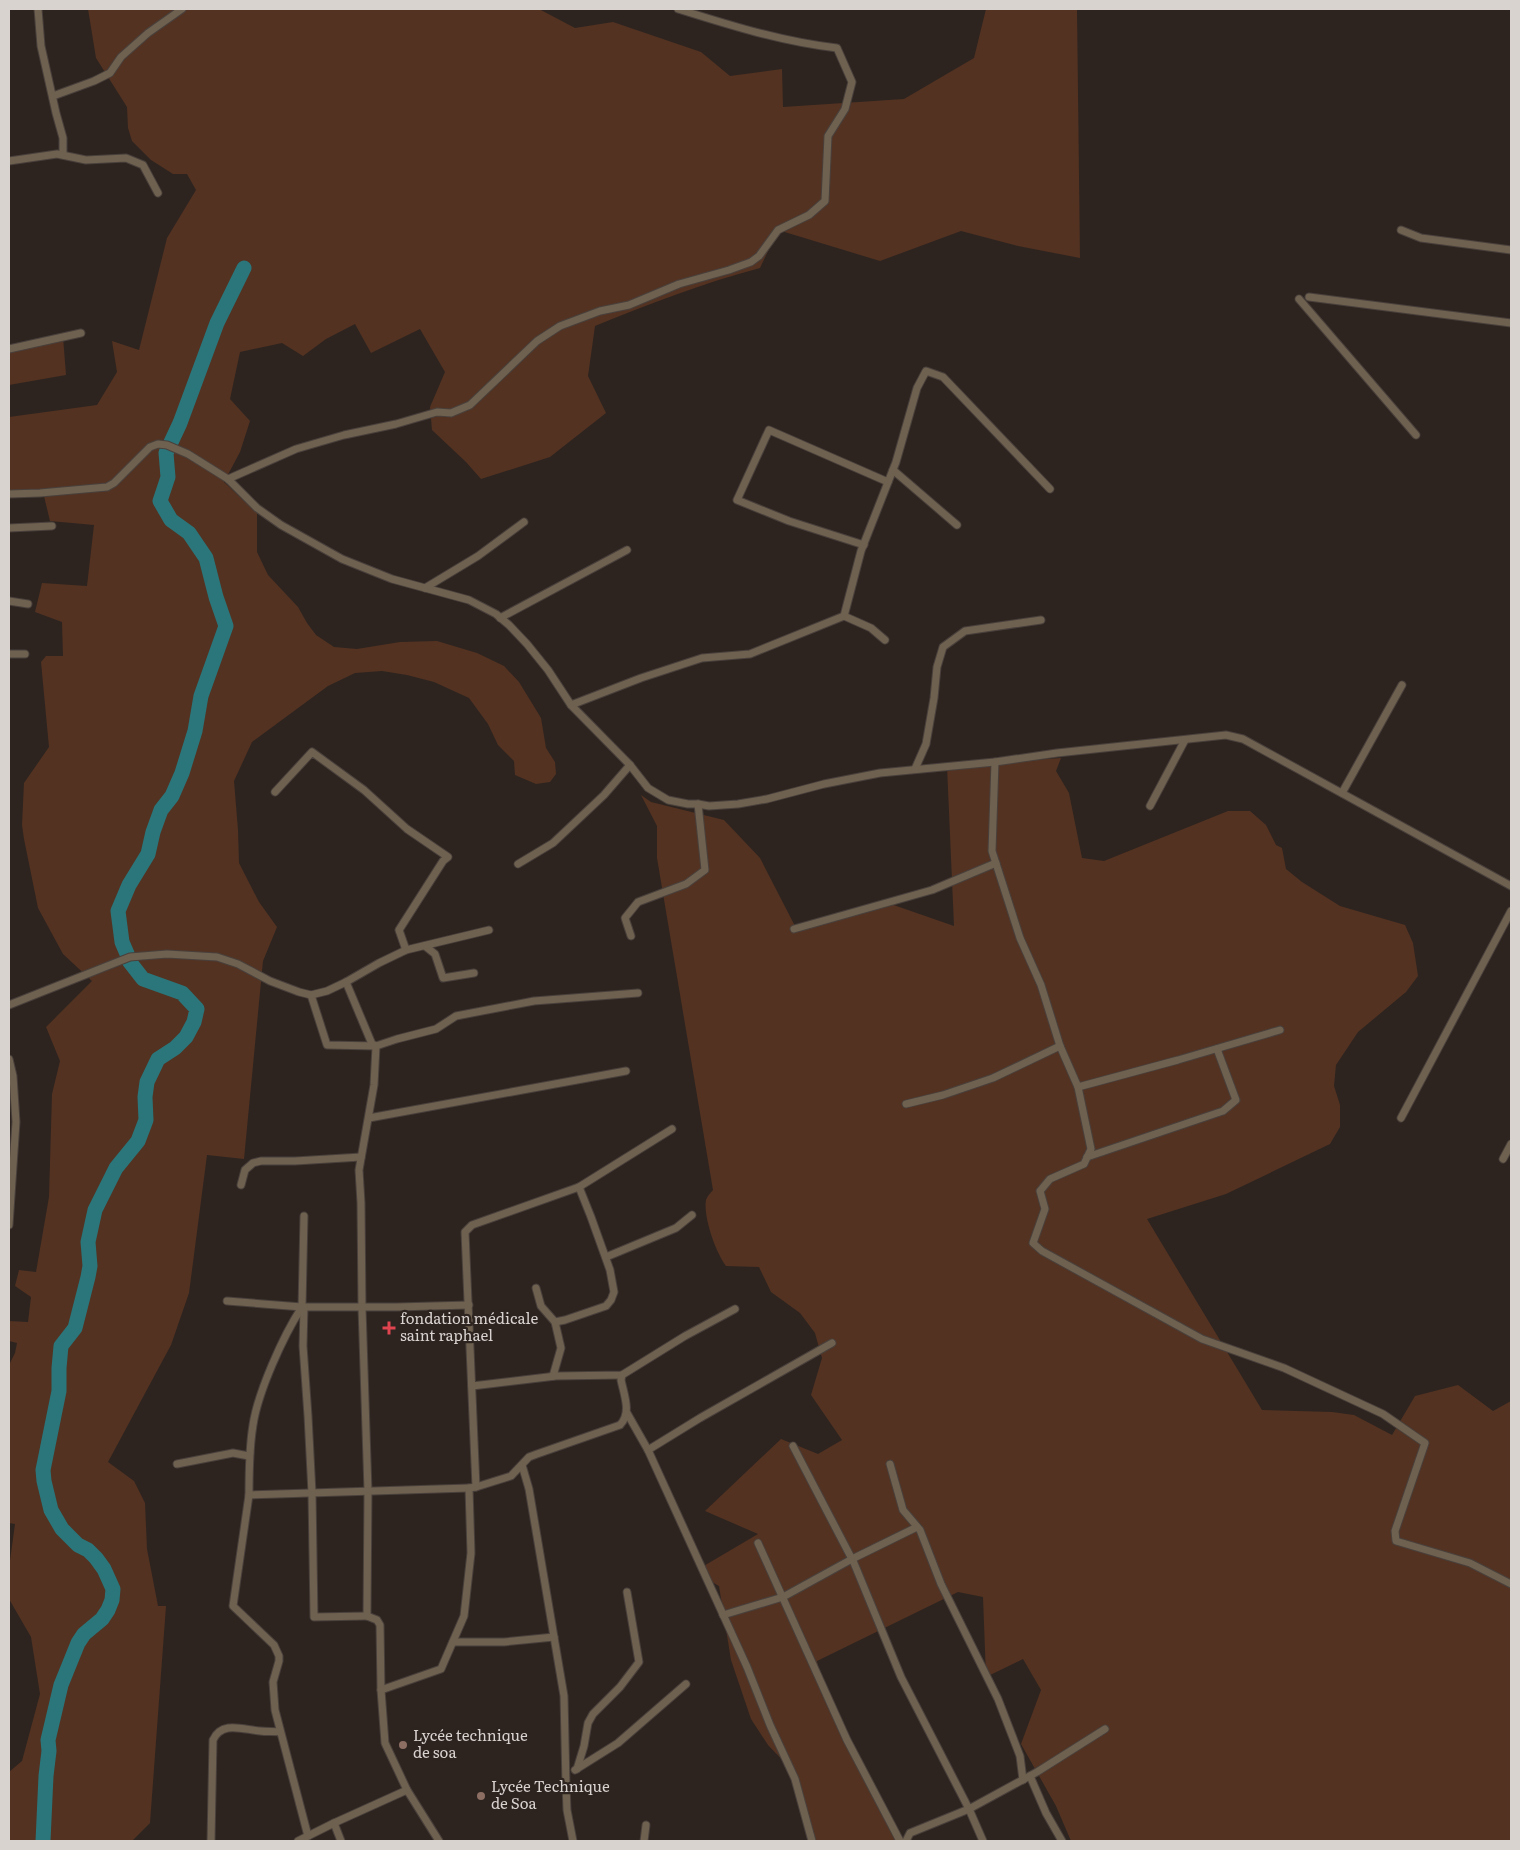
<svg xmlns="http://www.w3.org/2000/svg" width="1520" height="1850" viewBox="0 0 1520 1850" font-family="Literata,serif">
<rect width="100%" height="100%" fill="#2d2420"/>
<g fill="#533221">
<path d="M 88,9 L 539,9 L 575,28 L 613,22 L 701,52 L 730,76 L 782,69 L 783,107 L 904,99 L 974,58 L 986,9 L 1077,9 L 1080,258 L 1018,246 L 961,231 L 880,261 L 778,230 L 760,268 C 703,283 649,304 595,326 L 588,376 L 606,413 L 550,457 L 481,479 L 466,462 L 432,430 L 430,407 L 445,372 L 420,329 L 371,353 L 355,324 L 326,339 L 303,356 L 282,343 L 240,352 L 230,399 L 250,421 L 240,452 L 224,482 L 257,513 L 257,552 L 268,575 L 298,607 L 307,623 L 316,635 L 334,647 L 357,649 L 400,642 L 437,641 L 477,653 L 504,666 L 519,682 L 541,718 L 546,748 L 555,762 L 556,774 L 550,782 L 536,784 L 515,775 L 514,761 L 498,745 L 488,724 L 469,698 L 434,682 L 407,675 L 382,671 L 355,673 L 328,686 L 252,742 L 234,781 L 238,830 L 239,863 L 259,902 L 277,927 L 263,961 L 244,1159 L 207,1155 L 189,1293 L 171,1345 L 108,1462 L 134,1481 L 145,1503 L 147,1549 L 158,1606 L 166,1606 L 150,1823 L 132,1841 L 9,1841 L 9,1772 L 22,1761 L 40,1694 L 31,1637 L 9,1599 L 9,1568 L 15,1524 L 9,1523 L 9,1365 L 15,1353 L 17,1343 L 9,1341 L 9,1321 L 28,1322 L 31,1297 L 15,1286 L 19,1270 L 36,1272 L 49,1197 L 52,1094 L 60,1061 L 46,1027 L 92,981 L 63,954 L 38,908 L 24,839 L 22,825 L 24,783 L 49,747 L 41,662 L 46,656 L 63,656 L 62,622 L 35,612 L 42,583 L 87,586 L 94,525 L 50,521 L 43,492 L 9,495 L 9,417 L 97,405 L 117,372 L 112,341 L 139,350 L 167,238 L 196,190 L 187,174 L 173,174 L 151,160 L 132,141 L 128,128 L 127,107 L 96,58 Z"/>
<path d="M 63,337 L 66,375 L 9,385 L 9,349 Z"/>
<path d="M 1061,758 L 1056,771 L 1069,793 L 1082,858 L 1104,861 L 1228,811 L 1250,811 L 1266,825 L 1276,845 L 1282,848 L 1286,869 L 1302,882 L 1340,906 L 1405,925 L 1413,943 L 1418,976 L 1406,992 L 1358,1032 L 1336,1065 L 1334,1086 L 1340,1105 L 1340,1127 L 1330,1144 L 1226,1194 L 1147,1219 L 1262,1410 L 1332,1412 L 1354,1415 L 1392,1435 L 1415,1396 L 1458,1385 L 1493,1411 L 1511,1401 L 1511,1841 L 1071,1841 L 1056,1806 L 1021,1744 L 1041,1690 L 1023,1659 L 986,1677 L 983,1597 L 958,1592 L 817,1661 L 824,1691 L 900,1841 L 810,1841 L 790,1768 L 768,1745 L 751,1719 L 731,1660 L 719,1586 L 700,1575 L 702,1567 L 758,1534 L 705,1511 L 781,1439 L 818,1454 L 842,1440 L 811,1395 L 822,1358 L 815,1333 L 800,1313 L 771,1292 L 759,1267 L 726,1266 C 716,1253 703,1217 706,1200 C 707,1197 710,1193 713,1190 L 657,858 L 657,826 L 641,795 L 651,802 L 724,820 L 760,858 L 796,928 L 885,902 L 954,926 L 947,766 Z"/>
</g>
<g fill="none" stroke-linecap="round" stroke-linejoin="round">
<g stroke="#2a767b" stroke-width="15">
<path d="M 128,956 L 122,942 L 118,911 L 129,885 L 148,854 L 153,832 L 161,810 L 172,796 L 182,773 L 195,731 L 201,696 L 226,626 L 216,597 L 206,558 L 189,533 L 171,520 L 160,501 L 168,477 L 166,453 L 180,423 L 217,323 L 244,268"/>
<path d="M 43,1841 L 46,1776 L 49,1751 L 48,1740 L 61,1685 L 78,1643 L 84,1634 L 102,1619 L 108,1610 L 112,1600 L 113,1589 L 104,1569 L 96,1558 L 88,1550 L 78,1545 L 62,1529 L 51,1510 L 44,1481 L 43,1470 L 59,1391 L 59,1368 L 61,1346 L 75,1328 L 88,1277 L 90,1266 L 88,1242 L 95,1210 L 116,1168 L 138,1141 L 146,1120 L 145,1097 L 147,1082 L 158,1059 L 175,1048 L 186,1037 L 194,1022 L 197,1009 L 182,993 L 143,979 L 129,961"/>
</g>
<defs>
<g id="street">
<path d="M 38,9 L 41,46 L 56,113 L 63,138 L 63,154"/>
<path d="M 53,96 L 94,81 L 110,73 L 121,57 L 148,33 L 182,9"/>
<path d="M 9,161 L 57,154 L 86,160 L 126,158 L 143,165 L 158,193"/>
<path d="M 1401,230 L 1421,238 L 1511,250"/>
<path d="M 1309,297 L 1511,323"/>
<path d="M 1299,299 L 1416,435"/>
<path d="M 9,349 L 81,333"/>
<path d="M 893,470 L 957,525"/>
<path d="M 228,479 L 296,449 L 344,435 L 396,424 L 437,412 L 451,413 L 470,405 L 537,341 L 560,326 L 600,311 L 629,305 L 679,284 L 729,270 L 751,262 L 759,256 L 778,230 L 809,215 L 825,201 L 828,136 L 845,109 L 852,82 L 837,48 C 783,42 729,25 678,9"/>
<path d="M 9,494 L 40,493 L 107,487 L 114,483 L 150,447 L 158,444 L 167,445 L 188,454 L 228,479 L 257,508 L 281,525 L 342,559 L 392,579 L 469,600 L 496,614 L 509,625 L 527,644 L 548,670 L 571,705 L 630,765 L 648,788 L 668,800 L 688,804 L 698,804 L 709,806 L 738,804 L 767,799 L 824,784 L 880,773 L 995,762 L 1057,753 L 1226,735 L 1243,739 L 1511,886"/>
<path d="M 9,528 L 52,526"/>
<path d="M 864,545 L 789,521 L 737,500 L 769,430 L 888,482"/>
<path d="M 425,588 L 478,556 L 524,522"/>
<path d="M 9,601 L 28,604"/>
<path d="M 844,616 L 871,628 L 885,640"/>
<path d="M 500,618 L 627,550"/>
<path d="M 9,654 L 25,654"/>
<path d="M 571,705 L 641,678 L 702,658 L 750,654 L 844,616 L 861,551 L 896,462 L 917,388 L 926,371 L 943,377 L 1050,489"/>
<path d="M 995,762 L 992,851 L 1020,938 L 1041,985 L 1060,1046 L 1078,1087 L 1091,1149 L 1084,1164 L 1050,1179 L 1040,1191 L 1045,1209 L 1033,1243 L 1042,1251 L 1202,1339 L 1284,1368 L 1383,1414 L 1425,1443 L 1395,1531 L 1396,1541 L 1470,1563 L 1511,1584"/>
<path d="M 915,769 L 926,744 L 934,698 L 937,667 L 943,647 L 965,631 L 1041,620"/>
<path d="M 275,792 L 312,752 L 364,790 L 407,829 L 448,857 L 443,861 L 399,930 L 406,950"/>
<path d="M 1342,793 L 1402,685"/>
<path d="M 1150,806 L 1185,740"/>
<path d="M 518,864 L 553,843 L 604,795 L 630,765"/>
<path d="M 794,929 L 932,890 L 996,863"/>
<path d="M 631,936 L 625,918 L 638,902 L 686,884 L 705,870 L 698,804"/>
<path d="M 425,946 L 435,954 L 443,978 L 474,973"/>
<path d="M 346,982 L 372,1044 L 376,1046 L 374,1085 L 359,1170 L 361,1203 L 362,1308 L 368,1491 L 367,1616 L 377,1620 L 380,1625 L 381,1690 L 385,1743 L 407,1790 L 439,1841"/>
<path d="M 311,995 L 327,1045 L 376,1046 L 397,1039 L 436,1029 L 456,1016 L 534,1001 L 638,993"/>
<path d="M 9,1005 L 130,957 L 167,954 L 217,957 L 238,964 L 270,981 L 299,992 L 311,995 L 327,991 L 346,982 L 379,963 L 406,950 L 489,930"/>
<path d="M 9,1059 L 13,1076 L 16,1122 L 9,1225"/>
<path d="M 1078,1087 L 1178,1060 L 1280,1030"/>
<path d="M 906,1104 L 943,1095 L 993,1078 L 1060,1046"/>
<path d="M 369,1118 L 626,1071"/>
<path d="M 1401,1118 L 1511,911"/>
<path d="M 1087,1157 L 1223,1111 L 1236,1100 L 1217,1049"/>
<path d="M 1503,1159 L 1511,1144"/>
<path d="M 241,1185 L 245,1170 L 253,1163 L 261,1161 L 295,1161 L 361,1157"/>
<path d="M 606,1257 L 676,1228 L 692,1215"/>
<path d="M 536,1288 L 541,1306 L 555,1322 L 561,1348 L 553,1376"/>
<path d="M 227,1301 L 302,1307 L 304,1216"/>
<path d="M 469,1305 L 397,1307 L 302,1307 C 283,1336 258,1392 253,1425 C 249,1449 249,1472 249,1495 L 469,1488"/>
<path d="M 304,1307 L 303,1346 L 308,1416 L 312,1493 L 314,1617 L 367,1616"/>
<path d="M 555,1322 L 565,1320 L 606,1306 L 611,1300 L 614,1292 L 610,1270 L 591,1217 L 579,1187"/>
<path d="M 472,1386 L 556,1376 L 622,1375 L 685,1336 L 735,1309"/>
<path d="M 627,1413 L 648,1450"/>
<path d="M 793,1446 L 854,1563 L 901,1677 L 969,1809 L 983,1841"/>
<path d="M 177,1464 L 233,1453 L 249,1456"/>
<path d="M 890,1464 L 903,1510 L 920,1530 L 941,1584 L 998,1699 L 1020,1756 L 1023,1780"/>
<path d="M 476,1487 L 511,1476 L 529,1457 L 537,1454 L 620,1425 C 632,1413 624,1395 621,1380 L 622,1375"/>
<path d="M 249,1495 L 233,1606 L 274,1645 L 279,1656 L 279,1661 L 273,1682 L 275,1710 L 308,1836"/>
<path d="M 758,1543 L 847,1740 L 900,1841"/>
<path d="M 723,1615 L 783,1597 L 852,1559 L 917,1527"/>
<path d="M 554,1637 L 564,1696 L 566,1785 L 567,1810 L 573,1841"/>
<path d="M 453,1642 L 504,1642 L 554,1637 L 529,1489 L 522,1465"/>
<path d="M 381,1690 L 441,1669 L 464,1616 L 471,1553 L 469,1488 L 476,1487 L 465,1232 L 472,1225 L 579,1187 L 672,1129"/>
<path d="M 577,1769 L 584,1746 L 588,1723 L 593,1714 L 620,1687 L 639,1662 L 627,1592"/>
<path d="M 575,1770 L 618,1743 L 686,1684"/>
<path d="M 1030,1776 L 1046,1813 L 1062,1841"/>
<path d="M 334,1823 L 341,1841"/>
<path d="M 211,1841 L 213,1740 C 222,1720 244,1730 260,1731 C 267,1732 274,1731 280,1732"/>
<path d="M 298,1841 L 334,1823 L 407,1790"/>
<path d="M 644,1841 L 646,1825"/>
<path d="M 812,1841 L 795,1779 L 770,1725 L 747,1667 L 648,1450 L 700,1418 L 832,1343"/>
<path d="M 906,1841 L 910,1833 L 969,1809 L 1037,1772 L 1105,1729"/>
</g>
</defs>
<use href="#street" stroke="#49403c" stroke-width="9"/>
<use href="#street" stroke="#6f614f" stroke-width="7"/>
</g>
<path fill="#e0444e" stroke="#2d2420" stroke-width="2" d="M386.5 1320.5h5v5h5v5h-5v5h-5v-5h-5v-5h5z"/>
<g fill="#8d6e63" stroke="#2d2420" stroke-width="2">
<circle cx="403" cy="1745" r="5"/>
<circle cx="481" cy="1796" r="5"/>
</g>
<g text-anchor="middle" stroke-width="4.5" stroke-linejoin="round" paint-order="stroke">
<g font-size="15" fill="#d9d3d0" stroke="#2d2420" text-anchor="start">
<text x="400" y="1324">fondation médicale<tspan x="400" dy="17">saint raphael</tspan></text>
<text x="413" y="1741">Lycée technique<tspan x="413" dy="17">de soa</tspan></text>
<text x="491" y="1792">Lycée Technique<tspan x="491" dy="17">de Soa</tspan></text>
</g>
</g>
<rect width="1520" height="1850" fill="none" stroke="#d9d3d0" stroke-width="20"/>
</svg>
